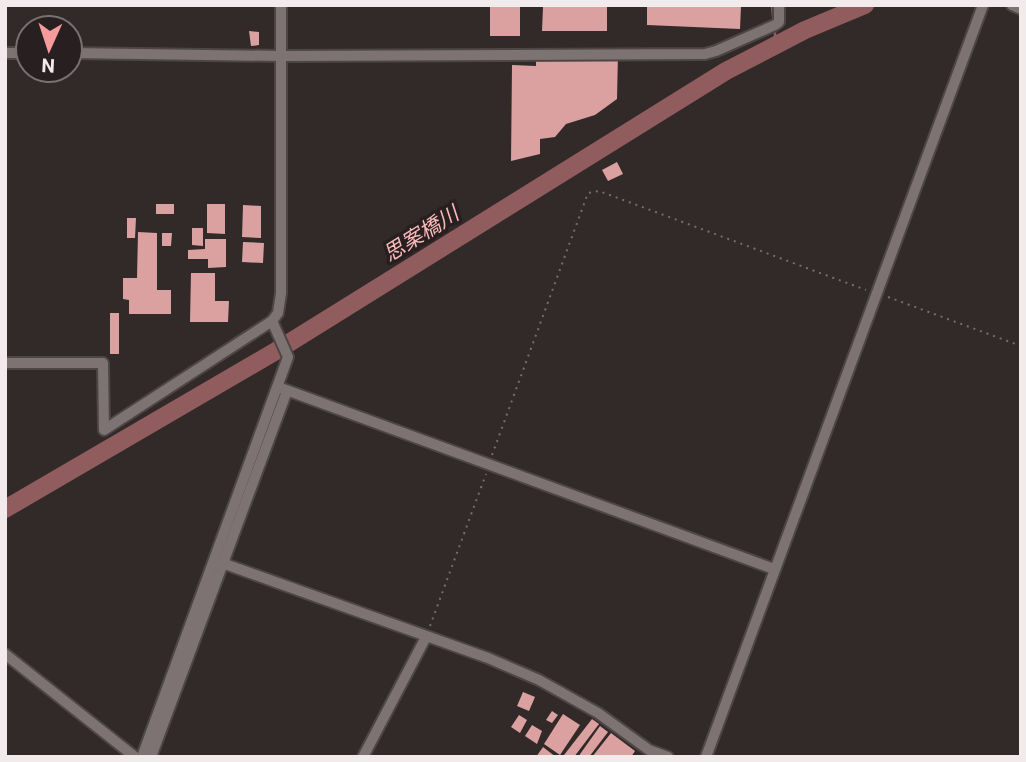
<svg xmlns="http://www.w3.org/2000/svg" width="1026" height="762" viewBox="0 0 1026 762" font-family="Roboto,'Noto Sans JP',sans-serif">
<rect width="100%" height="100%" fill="#322929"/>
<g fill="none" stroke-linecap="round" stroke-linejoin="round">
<g stroke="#915c5d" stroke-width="2.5">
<path d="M 772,5 L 773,17"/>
<path d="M 775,29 L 775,45"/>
</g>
<path stroke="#915c5d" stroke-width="18" d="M 5,509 L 276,351 L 726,71 L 805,30 L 865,5"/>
</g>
<g fill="#dba1a1">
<rect x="490" y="5" width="30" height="31"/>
<path d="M 647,5 L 741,6 L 740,29 L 647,25 Z"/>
<path d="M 607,6 L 607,31 L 542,31 L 543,7 Z"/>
<path d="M 249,31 L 259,32 L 259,45 L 251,46 Z"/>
<path d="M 618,53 L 617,99 L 595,115 L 566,124 L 555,137 L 540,139 L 540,154 L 511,161 L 512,65 L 536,66 L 536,55 Z"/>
<path d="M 617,162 L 623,174 L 608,181 L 602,170 Z"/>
<rect x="156" y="204" width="18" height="10"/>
<path d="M 207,204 L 225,204 L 225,234 L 207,233 Z"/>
<path d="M 243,205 L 261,206 L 261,238 L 242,237 Z"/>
<path d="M 127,218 L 136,218 L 135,238 L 127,238 Z"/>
<path d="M 192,228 L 203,228 L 203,246 L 192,245 Z"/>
<path d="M 138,232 L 157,233 L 157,290 L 171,290 L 171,314 L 129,314 L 129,300 L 123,299 L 123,278 L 137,278 Z"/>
<path d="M 162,233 L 172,233 L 171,246 L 162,246 Z"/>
<path d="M 205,239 L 226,239 L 226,267 L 208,268 L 208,259 L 188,259 L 188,250 L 205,249 Z"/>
<path d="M 243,242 L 264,243 L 263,263 L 242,262 Z"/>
<path d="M 191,273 L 215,273 L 215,301 L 229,301 L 228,322 L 190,322 Z"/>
<rect x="110" y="313" width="9" height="41"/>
<path d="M 523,692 L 535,697 L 529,711 L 517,706 Z"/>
<path d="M 552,711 L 558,715 L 552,723 L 546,720 Z"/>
<path d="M 563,714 L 580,725 L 560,755 L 544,744 Z"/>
<path d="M 519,715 L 527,720 L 520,733 L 511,727 Z"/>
<path d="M 592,719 L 599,724 L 574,757 L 566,757 L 564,755 Z"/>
<path d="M 532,725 L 542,731 L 537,744 L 525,736 Z"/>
<path d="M 600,726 L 608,732 L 589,757 L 578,757 Z"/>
<path d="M 611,733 L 635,751 L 631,757 L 592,757 Z"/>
<path d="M 543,747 L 556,757 L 536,757 Z"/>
</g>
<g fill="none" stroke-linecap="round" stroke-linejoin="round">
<defs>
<g id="minor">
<path d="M 1012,5 L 1021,9"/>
<path d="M 5,53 L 28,53"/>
<path d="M 70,53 L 281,56 L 705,54 L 716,51 L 775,25 L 779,22 L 779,5"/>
<path d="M 5,363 L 103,363 L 104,430 L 272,321 L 278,313 L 281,293 L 281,5"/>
<path d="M 278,387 L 774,569"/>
<path d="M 222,563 L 488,658 L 539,680 L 598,713 L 649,750 L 668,757"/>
<path d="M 5,654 L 135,757"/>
<path d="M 142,757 L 288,357 L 272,321"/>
<path d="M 151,757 L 287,391"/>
<path d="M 363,757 L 426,637"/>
<path d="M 706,757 L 983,5"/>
</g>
</defs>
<use href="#minor" stroke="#4e4646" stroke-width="14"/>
<g stroke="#766e6e" stroke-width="2" stroke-dasharray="2 5" stroke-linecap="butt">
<path d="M 888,297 L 1021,346"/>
<path d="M 492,455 L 588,193 L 599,191 L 866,290"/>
<path d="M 430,626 L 486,474"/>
</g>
<use href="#minor" stroke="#7e7373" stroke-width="10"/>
</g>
<g text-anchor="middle" stroke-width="7" stroke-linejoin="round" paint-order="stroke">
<g font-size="21" font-style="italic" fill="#fdb9b9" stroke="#282020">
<text transform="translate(421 234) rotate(-32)" y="7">思案橋川</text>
</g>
</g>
<rect width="1026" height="762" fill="none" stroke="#f2ebeb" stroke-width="14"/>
<g transform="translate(49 49) rotate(183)"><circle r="33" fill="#282020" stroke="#797171" stroke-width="2"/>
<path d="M0-5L12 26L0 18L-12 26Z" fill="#f59b9c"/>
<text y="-10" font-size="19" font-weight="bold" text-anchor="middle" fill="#f2ebeb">N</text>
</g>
</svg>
